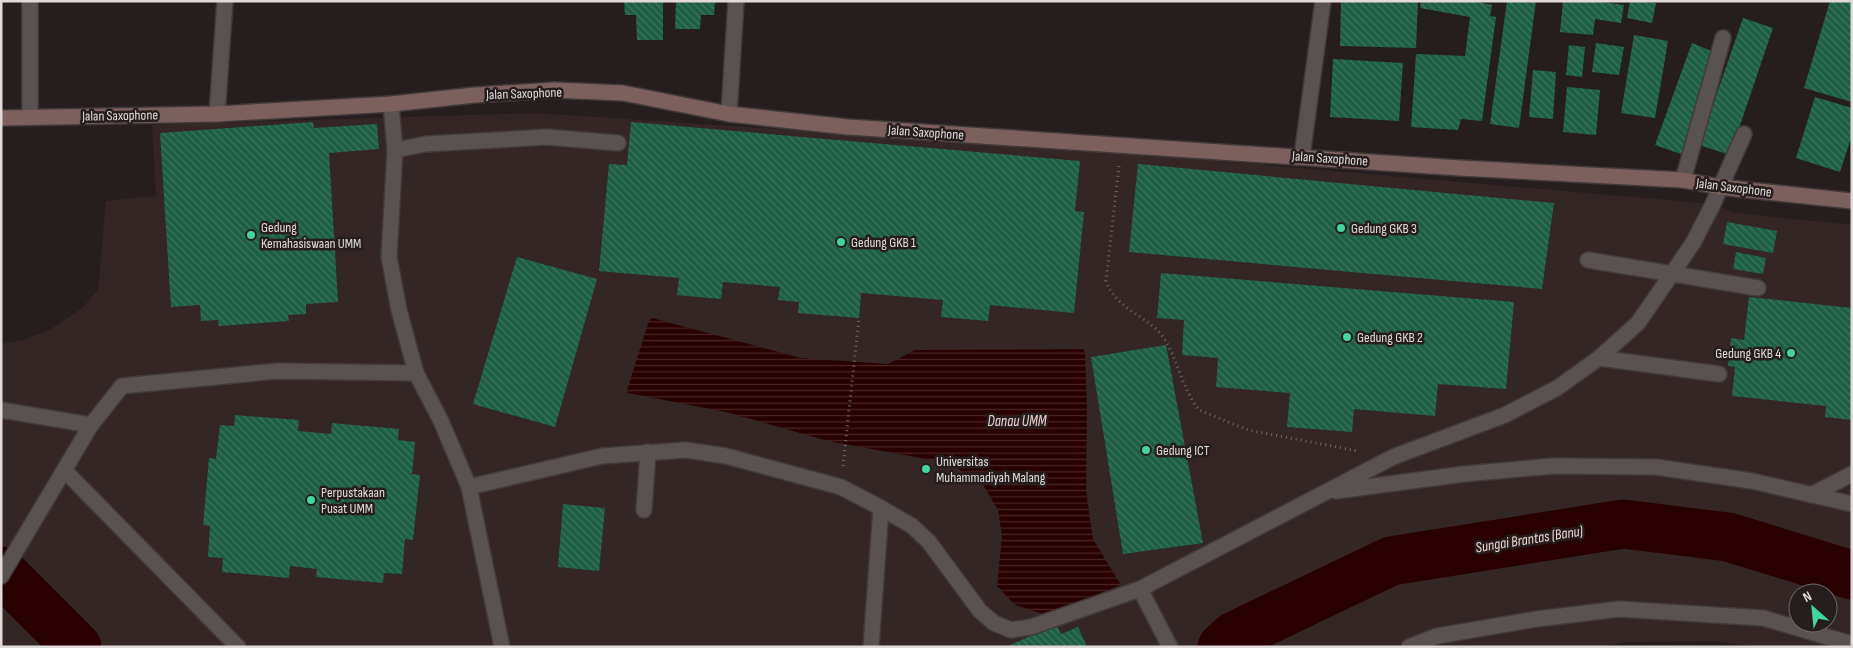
<svg xmlns="http://www.w3.org/2000/svg" width="1853" height="648" viewBox="0 0 1853 648" font-family="'Sofia Sans Condensed',sans-serif">
<defs>
<pattern id="water-rules" width="6" height="5" patternUnits="userSpaceOnUse" patternTransform="scale(1.25)"><rect width="6" height="5" fill="#290001"/><path d="M0 2.5h6" fill="none" stroke="#482525"/></pattern>
<pattern id="building-back-hatch" width="6" height="6" patternUnits="userSpaceOnUse" patternTransform="scale(1.25)"><rect width="6" height="6" fill="#1d5e46"/><path d="M-1 5l2 2M0 0l6 6M5-1l2 2" fill="none" stroke="#3e7460"/></pattern>
</defs>
<rect width="100%" height="100%" fill="#261e1e"/>
<path fill="#342625" fill-rule="evenodd" d="M 536,113 L 1105,151 L 1713,204 L 1735,213 L 1852,225 L 1852,647 L 1756,647 L 1716,641 L 1625,642 L 1602,647 L 1,647 L 1,344 L 23,340 L 51,329 L 81,309 L 98,290 L 106,201 L 156,196 L 152,125 ZM 1798,593 L 1828,593 L 1828,623 L 1798,623 Z"/>
<path fill="url(#water-rules)" d="M 652,318 L 801,358 L 888,364 L 915,350 L 1083,349 L 1085,352 L 1087,411 L 1086,491 L 1093,539 L 1121,585 L 1046,615 L 1015,605 L 997,586 L 1002,536 L 998,510 L 982,483 L 948,463 L 828,441 L 726,412 L 628,393 L 627,390 L 649,321 Z"/>
<g fill="none" stroke-linecap="round" stroke-linejoin="round">
<g stroke="#290001" stroke-width="49">
<path d="M 1,571 L 77,647"/>
<path d="M 1222,647 L 1234,636 L 1391,561 L 1623,524 L 1728,537 L 1852,575"/>
</g>
</g>
<g fill="url(#building-back-hatch)">
<path d="M 624,1 L 663,1 L 663,40 L 637,40 L 636,15 L 625,15 Z"/>
<path d="M 676,1 L 715,1 L 714,15 L 701,15 L 700,29 L 675,29 Z"/>
<path d="M 1341,1 L 1418,1 L 1416,48 L 1340,46 Z"/>
<path d="M 1421,1 L 1474,1 L 1492,5 L 1490,16 L 1496,17 L 1482,121 L 1461,119 L 1458,130 L 1411,127 L 1416,54 L 1465,56 L 1470,17 L 1420,8 Z"/>
<path d="M 1507,1 L 1536,1 L 1519,128 L 1490,124 Z"/>
<path d="M 1563,1 L 1597,1 L 1624,5 L 1621,23 L 1595,19 L 1593,35 L 1560,32 Z"/>
<path d="M 1630,1 L 1656,3 L 1652,23 L 1627,18 Z"/>
<path d="M 1830,1 L 1852,1 L 1852,102 L 1804,88 Z"/>
<path d="M 1743,18 L 1773,28 L 1730,155 L 1699,145 Z"/>
<path d="M 1634,35 L 1668,41 L 1655,118 L 1621,113 Z"/>
<path d="M 1596,43 L 1624,47 L 1619,75 L 1592,72 Z"/>
<path d="M 1692,43 L 1716,53 L 1684,155 L 1655,145 Z"/>
<path d="M 1569,45 L 1585,47 L 1582,77 L 1566,75 Z"/>
<path d="M 1333,59 L 1403,63 L 1399,121 L 1330,117 Z"/>
<path d="M 1533,70 L 1556,72 L 1553,119 L 1529,117 Z"/>
<path d="M 1567,87 L 1600,90 L 1596,135 L 1563,132 Z"/>
<path d="M 1815,97 L 1852,108 L 1852,135 L 1840,172 L 1796,158 Z"/>
<path d="M 313,122 L 314,128 L 377,124 L 379,149 L 329,153 L 338,302 L 306,304 L 306,314 L 288,315 L 289,321 L 219,326 L 218,320 L 201,321 L 200,305 L 171,307 L 160,133 Z"/>
<path d="M 631,122 L 1080,161 L 1075,211 L 1084,212 L 1074,313 L 990,305 L 988,321 L 941,317 L 943,300 L 861,293 L 859,318 L 798,313 L 799,302 L 778,300 L 780,287 L 723,282 L 721,299 L 677,295 L 679,278 L 599,271 L 609,164 L 627,165 Z"/>
<path d="M 1138,164 L 1554,203 L 1542,289 L 1129,252 Z"/>
<path d="M 1727,222 L 1777,231 L 1773,253 L 1723,244 Z"/>
<path d="M 1736,252 L 1766,258 L 1763,274 L 1733,269 Z"/>
<path d="M 517,257 L 597,279 L 555,427 L 473,404 Z"/>
<path d="M 1161,273 L 1514,302 L 1506,389 L 1438,384 L 1435,416 L 1354,409 L 1352,432 L 1287,427 L 1290,393 L 1216,387 L 1218,358 L 1182,355 L 1184,320 L 1157,318 Z"/>
<path d="M 1749,297 L 1852,308 L 1852,420 L 1825,417 L 1826,406 L 1732,396 L 1735,367 L 1728,366 L 1731,338 L 1744,340 Z"/>
<path d="M 1166,345 L 1203,543 L 1123,554 L 1091,357 Z"/>
<path d="M 235,415 L 299,420 L 298,431 L 331,434 L 332,423 L 399,429 L 398,440 L 415,442 L 412,474 L 420,475 L 413,540 L 405,539 L 402,574 L 384,573 L 383,583 L 316,577 L 317,569 L 290,566 L 289,578 L 222,572 L 223,558 L 208,557 L 210,526 L 203,525 L 209,458 L 216,459 L 220,425 L 234,426 Z"/>
<path d="M 563,504 L 605,508 L 599,571 L 558,567 Z"/>
<path d="M 1056,624 L 1061,634 L 1078,627 L 1087,647 L 1006,647 Z"/>
</g>
<g fill="none" stroke-linecap="round" stroke-linejoin="round">
<defs>
<g id="lane">
<path d="M 391,104 L 395,150 L 389,257 L 399,310 L 416,373"/>
<path d="M 395,150 L 426,144 L 547,137 L 618,143"/>
<path d="M 1588,260 L 1758,288"/>
<path d="M 1599,358 L 1719,374"/>
<path d="M 1,410 L 91,425"/>
<path d="M 65,471 L 238,647"/>
<path d="M 469,487 L 602,456 L 686,450 L 726,456 L 841,487 L 881,508 L 912,526 L 929,542 L 980,611 L 994,623 L 1011,630 L 1031,627 L 1140,589 L 1393,457 L 1505,415 L 1557,388 L 1599,358 L 1638,323 L 1693,243 L 1713,204 L 1744,134"/>
<path d="M 1336,491 L 1464,474 L 1553,466 L 1656,467 L 1752,481 L 1852,504"/>
<path d="M 1811,495 L 1852,474"/>
<path d="M 644,510 L 648,452"/>
<path d="M 1,576 L 91,425 L 122,386 L 278,371 L 416,373 L 441,421 L 469,487 L 502,647"/>
<path d="M 1140,589 L 1170,647"/>
<path d="M 871,647 L 881,508"/>
<path d="M 1409,647 L 1437,636 L 1537,619 L 1619,609 L 1763,618 L 1852,644"/>
</g>
<g id="street">
<path d="M 30,1 L 30,117"/>
<path d="M 217,114 L 225,1"/>
<path d="M 729,114 L 736,1"/>
<path d="M 1302,156 L 1323,1"/>
<path d="M 1683,180 L 1723,38"/>
</g>
<path id="secondary" d="M 1,118 L 217,114 L 391,104 L 475,95 L 554,90 L 623,93 L 729,114 L 848,127 L 1460,168 L 1683,180 L 1720,187 L 1852,201"/>
</defs>
<use href="#lane" stroke="#413a3a" stroke-width="18"/>
<use href="#street" stroke="#413a3a" stroke-width="18"/>
<use href="#secondary" stroke="#413a3a" stroke-width="18"/>
<g stroke="#716a6a" stroke-width="3" stroke-dasharray="1 4" stroke-linecap="butt">
<path d="M 1119,166 L 1106,281 C 1117,311 1149,316 1163,337 C 1178,359 1182,389 1199,410 L 1248,430 L 1358,451"/>
<path d="M 843,466 L 859,318"/>
</g>
<use href="#lane" stroke="#5a5251" stroke-width="15"/>
<use href="#street" stroke="#5a5251" stroke-width="15"/>
<use href="#secondary" stroke="#7c605e" stroke-width="15"/>
</g>
<g fill="#44d49f" stroke="#261e1e" stroke-width="2">
<circle cx="1341" cy="228" r="5"/>
<circle cx="251" cy="235" r="5"/>
<circle cx="841" cy="242" r="5"/>
<circle cx="1347" cy="337" r="5"/>
<circle cx="1791" cy="353" r="5"/>
<circle cx="1146" cy="450" r="5"/>
<circle cx="926" cy="469" r="5"/>
<circle cx="311" cy="500" r="5"/>
</g>
<g text-anchor="middle" stroke-width="5" stroke-linejoin="round" paint-order="stroke">
<g font-size="14" fill="#e0dada" stroke="#261e1e">
<text transform="translate(524 93) rotate(-2)" y="5">Jalan Saxophone</text>
<text transform="translate(120 115) rotate(-1)" y="5">Jalan Saxophone</text>
<text transform="translate(926 132) rotate(4)" y="5">Jalan Saxophone</text>
<text transform="translate(1330 158) rotate(4)" y="5">Jalan Saxophone</text>
<text transform="translate(1734 187) rotate(7)" y="5">Jalan Saxophone</text>
</g>
<g font-size="14" fill="#e0dada" stroke="#261e1e" text-anchor="start">
<text x="261" y="232">Gedung<tspan x="261" dy="16">Kemahasiswaan UMM</tspan></text>
<text x="1351" y="233">Gedung GKB 3</text>
<text x="851" y="247">Gedung GKB 1</text>
<text x="1357" y="342">Gedung GKB 2</text>
<text x="1781" y="358" text-anchor="end">Gedung GKB 4</text>
<text x="1156" y="455">Gedung ICT</text>
<text x="936" y="466">Universitas<tspan x="936" dy="16">Muhammadiyah Malang</tspan></text>
<text x="321" y="497">Perpustakaan<tspan x="321" dy="16">Pusat UMM</tspan></text>
</g>
<g font-size="15" font-style="italic" fill="#f2d5d3" stroke="#261e1e">
<text x="1017" y="426">Danau UMM</text>
<text transform="translate(1529 539) rotate(-9)" y="5">Sungai Brantas (Banu)</text>
</g>
</g>
<rect width="1853" height="648" fill="none" stroke="#e0dada" stroke-width="5"/>
<g transform="translate(1813 608) rotate(333)"><circle r="24" fill="#261e1e" stroke="#706969"/>
<path d="M0-4L9 19L0 12L-9 19Z" fill="#44d49f"/>
<text y="-8" font-size="14" font-weight="bold" text-anchor="middle" fill="#e0dada">N</text>
</g>
</svg>
